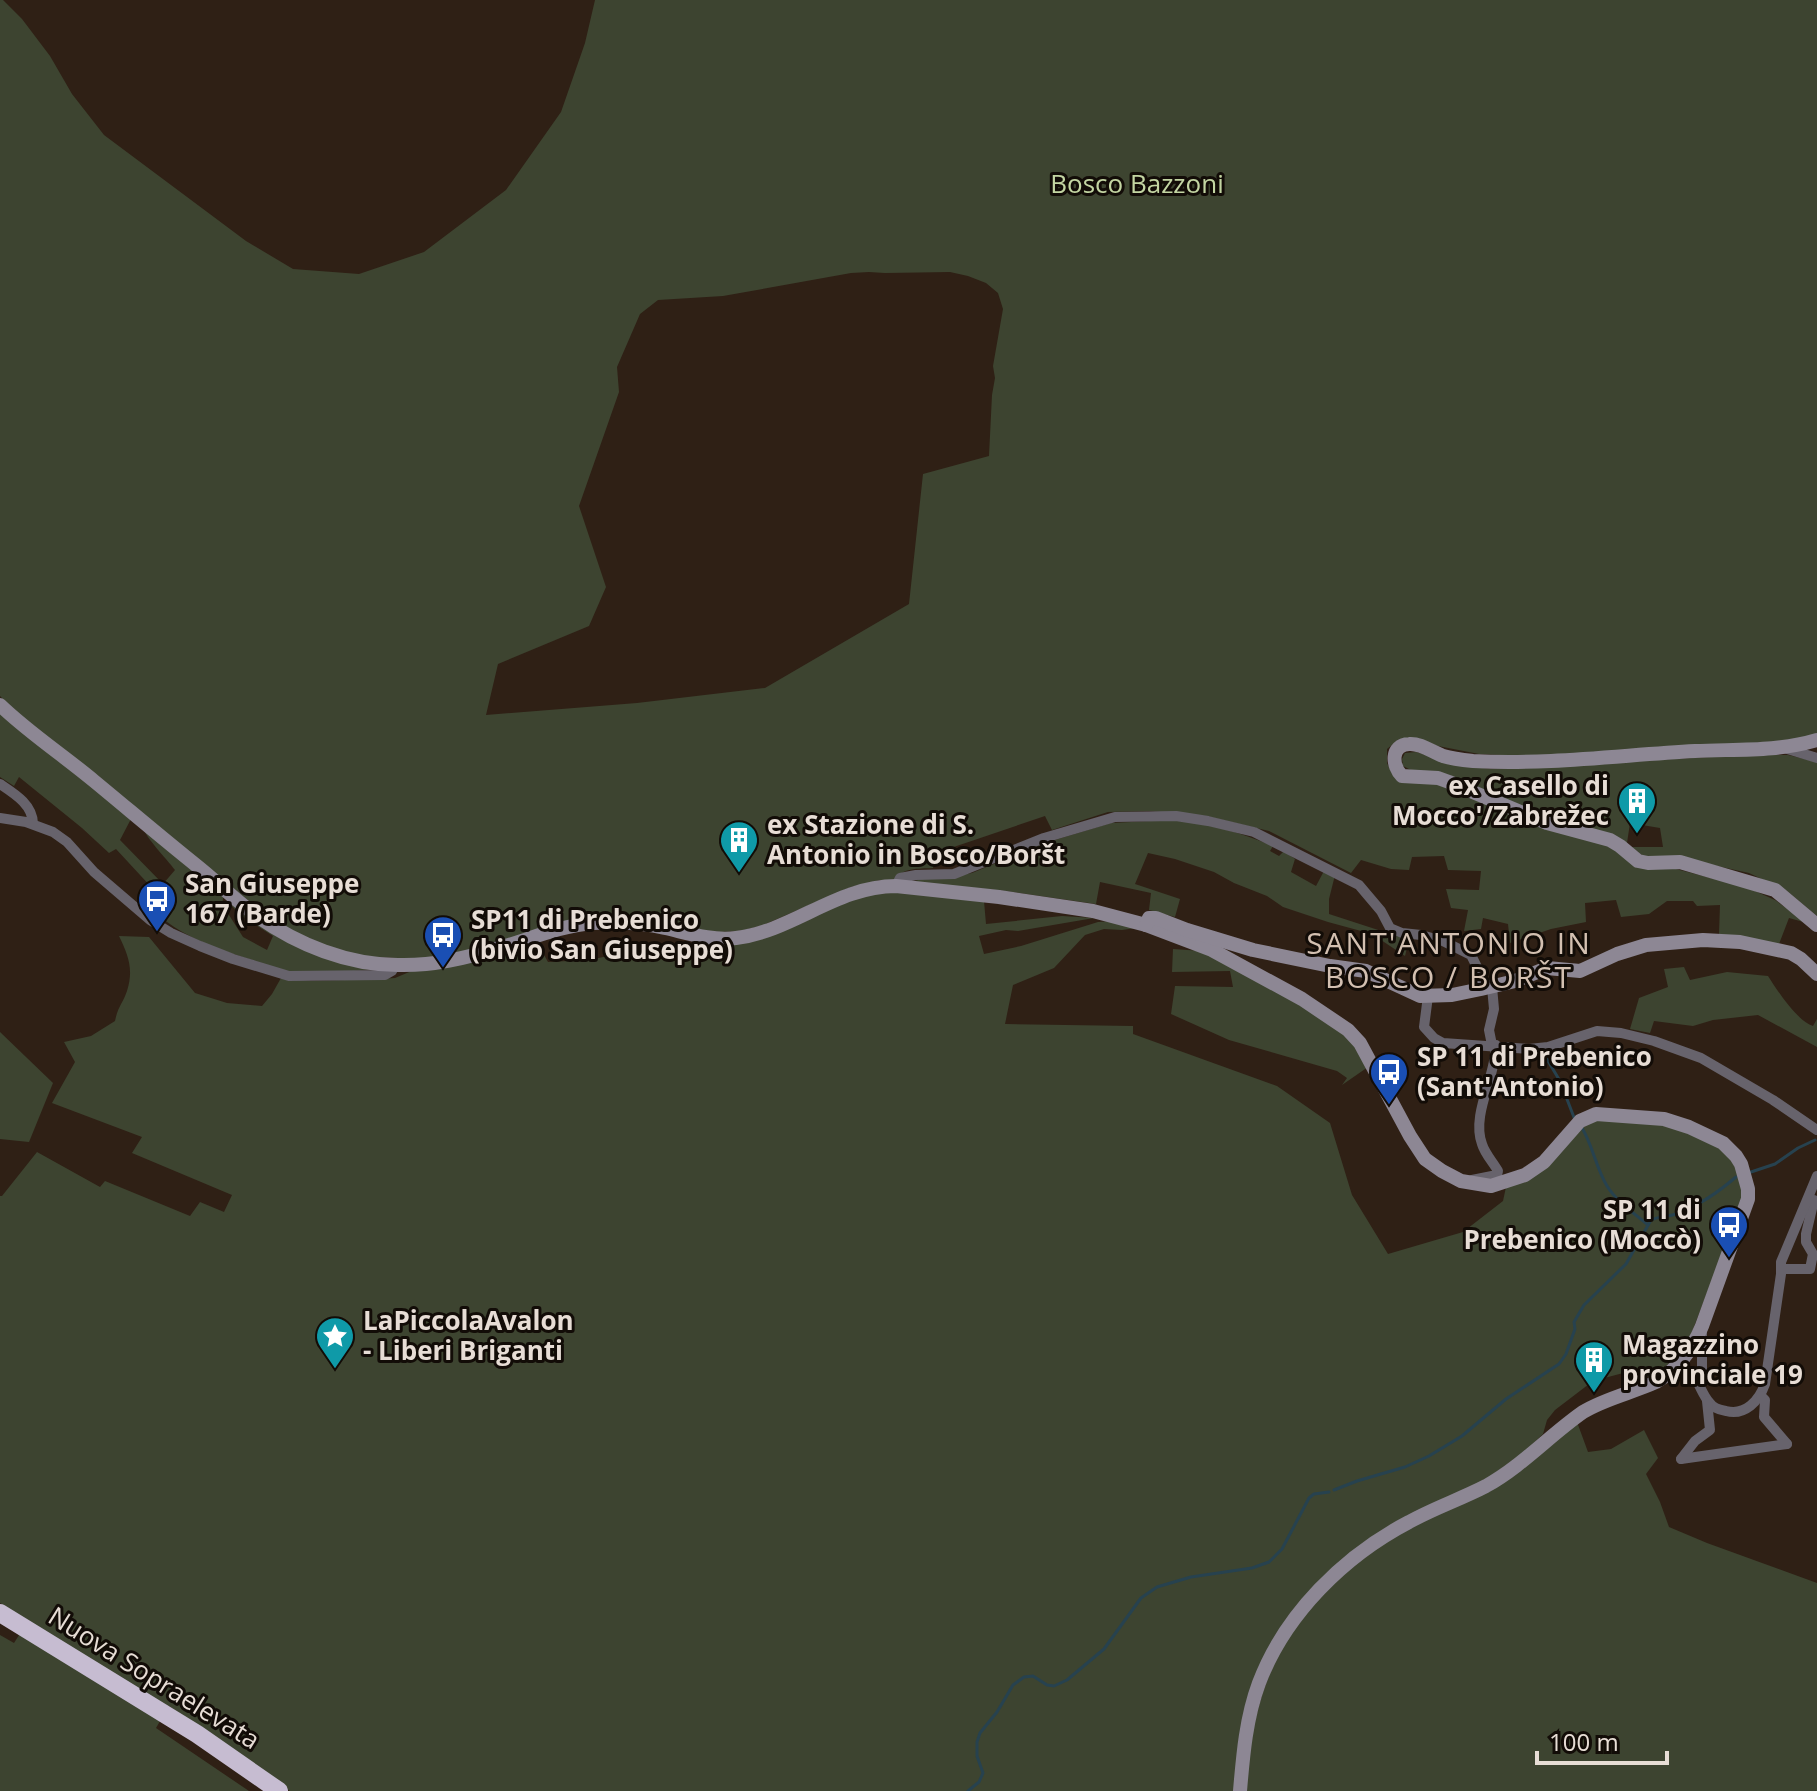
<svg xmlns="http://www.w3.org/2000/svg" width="1817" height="1791" viewBox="0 0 1817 1791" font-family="'Open Sans',sans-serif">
<rect width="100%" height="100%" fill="#2f2015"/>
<g fill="#3d4430" fill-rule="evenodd">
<path d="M 0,0 L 3,0 L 22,19 L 50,56 L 72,94 L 104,135 L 246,241 L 293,269 L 359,274 L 424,252 L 506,190 L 561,112 L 585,43 L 595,0 L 1817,0 L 1817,736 L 1770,744 L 1545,757 L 1479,754 L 1438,746 L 1418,738 L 1398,740 L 1387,749 L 1387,763 L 1392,773 L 1430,782 L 1672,868 L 1746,887 L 1775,900 L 1807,923 L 1789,918 L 1779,944 L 1719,934 L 1720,905 L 1697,906 L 1693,901 L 1667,901 L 1649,914 L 1621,917 L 1616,900 L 1585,903 L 1586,922 L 1551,929 L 1510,943 L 1508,924 L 1483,918 L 1481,929 L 1464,931 L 1468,910 L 1451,908 L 1446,889 L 1479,890 L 1481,871 L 1448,870 L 1444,856 L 1412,857 L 1409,870 L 1391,869 L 1361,860 L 1351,873 L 1269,831 L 1206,816 L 1150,811 L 1108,812 L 1052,830 L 1045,816 L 936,853 L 933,868 C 918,869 902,867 894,881 L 880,880 L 851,887 L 761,926 L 739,931 L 720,932 L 701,931 L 648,918 L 461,953 L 416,959 L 358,956 L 327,946 L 294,932 L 269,917 L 20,717 L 0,696 ZM 869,272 L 885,273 L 950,272 L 968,276 L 986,283 L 998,293 L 1003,309 L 993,366 L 995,378 L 992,395 L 989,456 L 923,474 L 909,604 L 765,688 L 637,703 L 486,715 L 498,664 L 589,626 L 606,587 L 579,506 L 619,392 L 617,367 L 640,314 L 658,300 L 723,296 L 851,273 Z"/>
<path d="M 0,712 L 132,817 L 120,840 L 163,884 L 175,870 C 166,858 145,837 142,826 L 224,894 L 222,904 L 243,937 L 267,950 L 273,936 L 239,914 L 232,906 L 232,900 L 256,920 L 381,968 C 352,972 311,975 282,970 C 272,968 262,963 252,960 C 219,950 184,937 158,915 L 165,902 L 116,849 L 109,853 L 82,828 L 19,777 L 14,786 L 0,777 Z"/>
<path d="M 1416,752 L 1453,763 L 1489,769 L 1748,755 L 1788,755 L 1817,762 L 1817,916 L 1787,891 L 1749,873 L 1676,857 L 1643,856 L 1632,847 L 1663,847 L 1660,828 L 1630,823 L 1627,843 L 1565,825 L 1415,772 L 1403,766 L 1402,759 L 1405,753 Z"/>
<path d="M 1171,820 C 1209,824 1237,831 1273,846 L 1270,851 L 1279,856 L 1284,851 L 1295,859 L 1291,872 L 1316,886 L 1324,871 L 1335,875 L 1329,899 L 1329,914 L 1409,940 L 1405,956 L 1372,934 L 1328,922 L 1283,907 L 1267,896 L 1234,883 L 1214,872 L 1175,859 L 1148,853 L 1135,884 L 1180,899 L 1175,917 L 1149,910 L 1151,893 L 1100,882 L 1096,904 L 1005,891 L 912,882 L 924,878 L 946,878 L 972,873 L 1045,843 L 1111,823 Z"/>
<path d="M 880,889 L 984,901 L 986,924 L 1062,916 L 1094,918 L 1018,931 L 1006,930 L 979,936 L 984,954 L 1021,946 L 1098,922 L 1113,921 L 1136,928 L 1122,930 L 1104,929 L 1085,935 L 1054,968 L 1013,985 L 1005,1024 L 1133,1026 L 1133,1034 L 1277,1086 L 1330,1123 L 1352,1195 L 1388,1254 L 1463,1232 L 1503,1201 L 1506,1187 L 1592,1120 L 1651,1122 L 1691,1132 L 1724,1149 L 1739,1169 L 1744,1196 L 1690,1337 L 1677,1357 L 1651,1377 L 1627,1372 L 1593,1381 L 1555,1410 L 1547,1420 L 1543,1434 L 1524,1452 L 1484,1481 L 1387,1528 L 1277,1639 L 1235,1791 L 290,1791 L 169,1706 L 156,1728 L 249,1791 L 0,1791 L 0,1635 L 14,1643 L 28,1621 L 0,1603 L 0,1196 L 2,1196 L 37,1152 L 100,1187 L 105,1181 L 190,1216 L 200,1202 L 224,1212 L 232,1195 L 132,1153 L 142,1137 L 52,1103 L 75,1062 L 64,1042 L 91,1036 L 115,1021 C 118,1006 123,1003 127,991 C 134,969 128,955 119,936 L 149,937 L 195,993 L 227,1003 L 262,1006 L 272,994 L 281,978 L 311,981 L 379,979 L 395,978 L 414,970 L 536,941 L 548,962 L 589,960 L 660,945 L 733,943 Z"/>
<path d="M 1173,949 L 1202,951 L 1328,1020 L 1355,1045 L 1368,1067 L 1342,1085 L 1347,1078 L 1337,1071 L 1229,1040 L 1171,1014 L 1175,986 L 1233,987 L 1230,971 L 1172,972 Z"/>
<path d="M 1684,967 L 1690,980 L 1727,972 L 1768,976 C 1777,990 1797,1021 1813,1026 L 1817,1019 L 1817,1047 L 1758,1015 L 1713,1020 L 1693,1026 L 1654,1021 L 1650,1033 L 1630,1029 L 1639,998 L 1668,987 L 1664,969 Z"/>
<path d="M 0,1032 L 53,1083 L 29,1142 L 0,1139 Z"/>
<path d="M 1577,1422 L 1588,1452 L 1611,1449 L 1644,1430 L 1658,1458 L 1646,1474 L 1660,1502 L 1669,1527 L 1707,1543 L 1817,1583 L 1817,1791 L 1245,1791 C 1249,1737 1260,1681 1290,1635 C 1328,1574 1393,1536 1453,1499 C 1494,1474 1535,1448 1577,1422 Z"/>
</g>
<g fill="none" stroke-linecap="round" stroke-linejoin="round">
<g stroke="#27424f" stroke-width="3">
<path d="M 1545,1056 L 1560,1081 L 1575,1120"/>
<path d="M 1582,1128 C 1593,1146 1596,1168 1607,1186 C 1617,1202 1634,1213 1648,1225"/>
<path d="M 1748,1173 L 1775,1164 L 1798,1148 L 1815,1140"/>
<path d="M 1334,1490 L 1357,1481 L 1405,1467 L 1429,1456 L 1462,1436 L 1506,1399 L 1559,1364 L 1566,1354 L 1575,1329 L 1574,1322 L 1584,1305 L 1626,1264 L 1651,1220 C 1659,1216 1667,1217 1676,1214 C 1700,1205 1717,1193 1736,1177"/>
<path d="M 968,1791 L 979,1782 L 983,1773 L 977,1756 L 977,1742 L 980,1733 L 997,1712 L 1013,1685 L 1024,1677 L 1033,1676 L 1047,1685 L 1054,1686 L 1067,1680 L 1104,1649 L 1141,1598 L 1157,1587 L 1191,1577 L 1252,1568 L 1269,1562 L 1282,1549 L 1309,1498 L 1314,1494 L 1329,1492"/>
</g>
<g stroke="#67636c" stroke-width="10">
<path d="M 1784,748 L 1817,758"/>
<path d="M 0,784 C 15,794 33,805 33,824"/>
<path d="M 0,818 L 26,822 L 53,832 L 67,842 L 94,872 L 150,920 L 171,933 L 200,946 L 233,959 L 289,976 L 385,975 L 392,971 L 395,965"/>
<path d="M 896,886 L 900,878 L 916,875 L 954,874 L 1044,838 L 1115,817 L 1176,816 L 1208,821 L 1254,832 L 1359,885 L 1381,911 L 1390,928 L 1402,933 L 1421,935 L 1443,941 L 1471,955 L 1480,973 L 1481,989"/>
<path d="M 1492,987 L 1494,1009 L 1489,1030 L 1492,1045"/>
<path d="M 1428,996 L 1424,1027 L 1434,1038 L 1443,1043 L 1529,1049 L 1548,1047 L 1597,1031 L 1621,1033 L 1654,1041 L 1701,1058 L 1773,1100 L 1817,1130"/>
<path d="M 1472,1180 L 1497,1175 L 1498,1171 C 1493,1162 1485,1154 1482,1144 C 1471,1114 1496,1077 1496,1045"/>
<path d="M 1781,1269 L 1810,1269 L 1813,1254 L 1806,1242 L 1806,1234 L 1814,1200"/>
<path d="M 1702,1326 L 1702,1383 L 1699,1385 C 1702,1391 1705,1398 1709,1402 C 1713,1408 1719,1410 1726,1411 C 1745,1416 1759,1401 1765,1384 L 1781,1274 L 1781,1262 L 1817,1176"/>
<path d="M 1761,1396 L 1765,1400 L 1764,1417 L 1787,1444"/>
<path d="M 1681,1459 L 1787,1444"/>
<path d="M 1681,1459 L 1695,1441 L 1710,1430 L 1707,1401"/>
</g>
<g stroke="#8d8794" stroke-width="14">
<path d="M 0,705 C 29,733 63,755 94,781 C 128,809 162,838 197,866 C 217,882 236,901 257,916 C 298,945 348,965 398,965 C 433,966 466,958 499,948 C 530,939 560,926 592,923 C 617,922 641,922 665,928 C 688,933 711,941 736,938 C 793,931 837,886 896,886 L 999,897 L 1093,911 L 1146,925 L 1212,950 L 1302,999 L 1348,1030 L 1360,1043 L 1410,1136 L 1425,1159 L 1442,1171 L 1461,1181 L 1491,1186 L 1525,1175 L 1544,1162 L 1580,1121 L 1596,1114 L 1664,1119 L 1689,1127 L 1723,1143 L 1736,1156 L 1741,1164 L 1748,1189 L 1748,1199 L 1702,1326 C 1693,1348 1678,1369 1656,1382 C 1632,1393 1606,1398 1583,1412 C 1550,1435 1522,1466 1486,1486 C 1461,1499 1434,1508 1409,1522 C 1344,1556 1285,1614 1259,1683 C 1246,1718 1243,1755 1240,1791"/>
<path d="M 1817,740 C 1777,752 1736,749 1695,751 C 1621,755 1548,765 1473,761 C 1463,760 1453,759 1443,756 C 1432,752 1421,743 1409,744 C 1390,745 1392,766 1402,776 L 1438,778 L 1449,782 L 1547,823 L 1610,840 L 1620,846 L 1638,861 L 1648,863 L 1680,862 L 1775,890 L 1817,925"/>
<path d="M 1146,925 L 1149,918 L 1156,918 L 1187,930 L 1253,950 L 1330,966 L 1366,971 L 1420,996 L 1452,995 L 1481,989 L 1515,981 L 1547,968 L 1580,971 L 1617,954 L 1646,945 L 1703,940 L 1740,942 L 1791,953 L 1801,959 L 1817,974"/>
</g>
<path stroke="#c6bcd1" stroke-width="18" d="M 0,1613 L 197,1734 L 279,1791"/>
</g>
<defs>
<symbol id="building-pin" viewBox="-11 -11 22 30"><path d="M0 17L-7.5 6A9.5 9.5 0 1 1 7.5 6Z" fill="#0f9aa8" stroke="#120c07"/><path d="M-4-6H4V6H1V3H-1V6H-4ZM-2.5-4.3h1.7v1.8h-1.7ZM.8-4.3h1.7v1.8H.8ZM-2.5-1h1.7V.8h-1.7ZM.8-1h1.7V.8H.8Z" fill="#fff"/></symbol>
<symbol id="bus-pin" viewBox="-11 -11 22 30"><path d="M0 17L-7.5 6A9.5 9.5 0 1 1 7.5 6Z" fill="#1a4fb4" stroke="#120c07"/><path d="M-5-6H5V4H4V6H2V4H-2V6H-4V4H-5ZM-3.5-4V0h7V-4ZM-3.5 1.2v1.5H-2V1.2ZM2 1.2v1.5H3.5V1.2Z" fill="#fff"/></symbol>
<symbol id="sight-pin" viewBox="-11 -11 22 30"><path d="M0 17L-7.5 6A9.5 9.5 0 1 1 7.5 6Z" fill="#0f9aa8" stroke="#120c07"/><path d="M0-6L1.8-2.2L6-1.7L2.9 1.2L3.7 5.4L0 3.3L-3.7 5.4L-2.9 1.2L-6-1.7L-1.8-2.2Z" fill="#fff"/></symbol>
</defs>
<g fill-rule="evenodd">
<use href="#building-pin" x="1615" y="779" width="44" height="60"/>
<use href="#building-pin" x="717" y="818" width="44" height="60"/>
<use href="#bus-pin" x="135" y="877" width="44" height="60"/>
<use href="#bus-pin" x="421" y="913" width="44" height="60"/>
<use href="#bus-pin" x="1367" y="1050" width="44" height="60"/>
<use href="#bus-pin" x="1707" y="1203" width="44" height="60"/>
<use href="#sight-pin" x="313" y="1314" width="44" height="60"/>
<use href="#building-pin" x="1572" y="1338" width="44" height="60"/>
</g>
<g text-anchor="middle" stroke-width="6" stroke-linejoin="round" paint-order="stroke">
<g font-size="26" fill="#c3d5a2" stroke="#120c07">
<text x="1137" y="193">Bosco Bazzoni</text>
</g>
<g font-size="26" font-weight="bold" fill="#e7ddd5" stroke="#120c07" text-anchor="start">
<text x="1609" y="795" text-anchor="end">ex Casello di<tspan x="1609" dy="30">Mocco'/Zabrežec</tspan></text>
<text x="767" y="834">ex Stazione di S.<tspan x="767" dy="30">Antonio in Bosco/Boršt</tspan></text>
<text x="185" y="893">San Giuseppe<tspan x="185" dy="30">167 (Barde)</tspan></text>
<text x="471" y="929">SP11 di Prebenico<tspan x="471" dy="30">(bivio San Giuseppe)</tspan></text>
<text x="1417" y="1066">SP 11 di Prebenico<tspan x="1417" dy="30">(Sant'Antonio)</tspan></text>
<text x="1701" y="1219" text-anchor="end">SP 11 di<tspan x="1701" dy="30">Prebenico (Moccò)</tspan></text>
<text x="363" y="1330">LaPiccolaAvalon<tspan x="363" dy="30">- Liberi Briganti</tspan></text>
<text x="1622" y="1354">Magazzino<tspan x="1622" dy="30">provinciale 19</tspan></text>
</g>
<g font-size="26" fill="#e7ddd5" stroke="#120c07">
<text transform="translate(154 1678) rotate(32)" y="9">Nuova Sopraelevata</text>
</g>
<g font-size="30" letter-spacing="2" fill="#d3c0b1" stroke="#120c07">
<text x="1449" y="954">SANT'ANTONIO IN<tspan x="1449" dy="34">BOSCO / BORŠT</tspan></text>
</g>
</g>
<path d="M1537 1751v12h130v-12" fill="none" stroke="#e7ddd5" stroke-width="4"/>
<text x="1549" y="1751" font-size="24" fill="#e7ddd5" stroke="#120c07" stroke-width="6" paint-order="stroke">100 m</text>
</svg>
